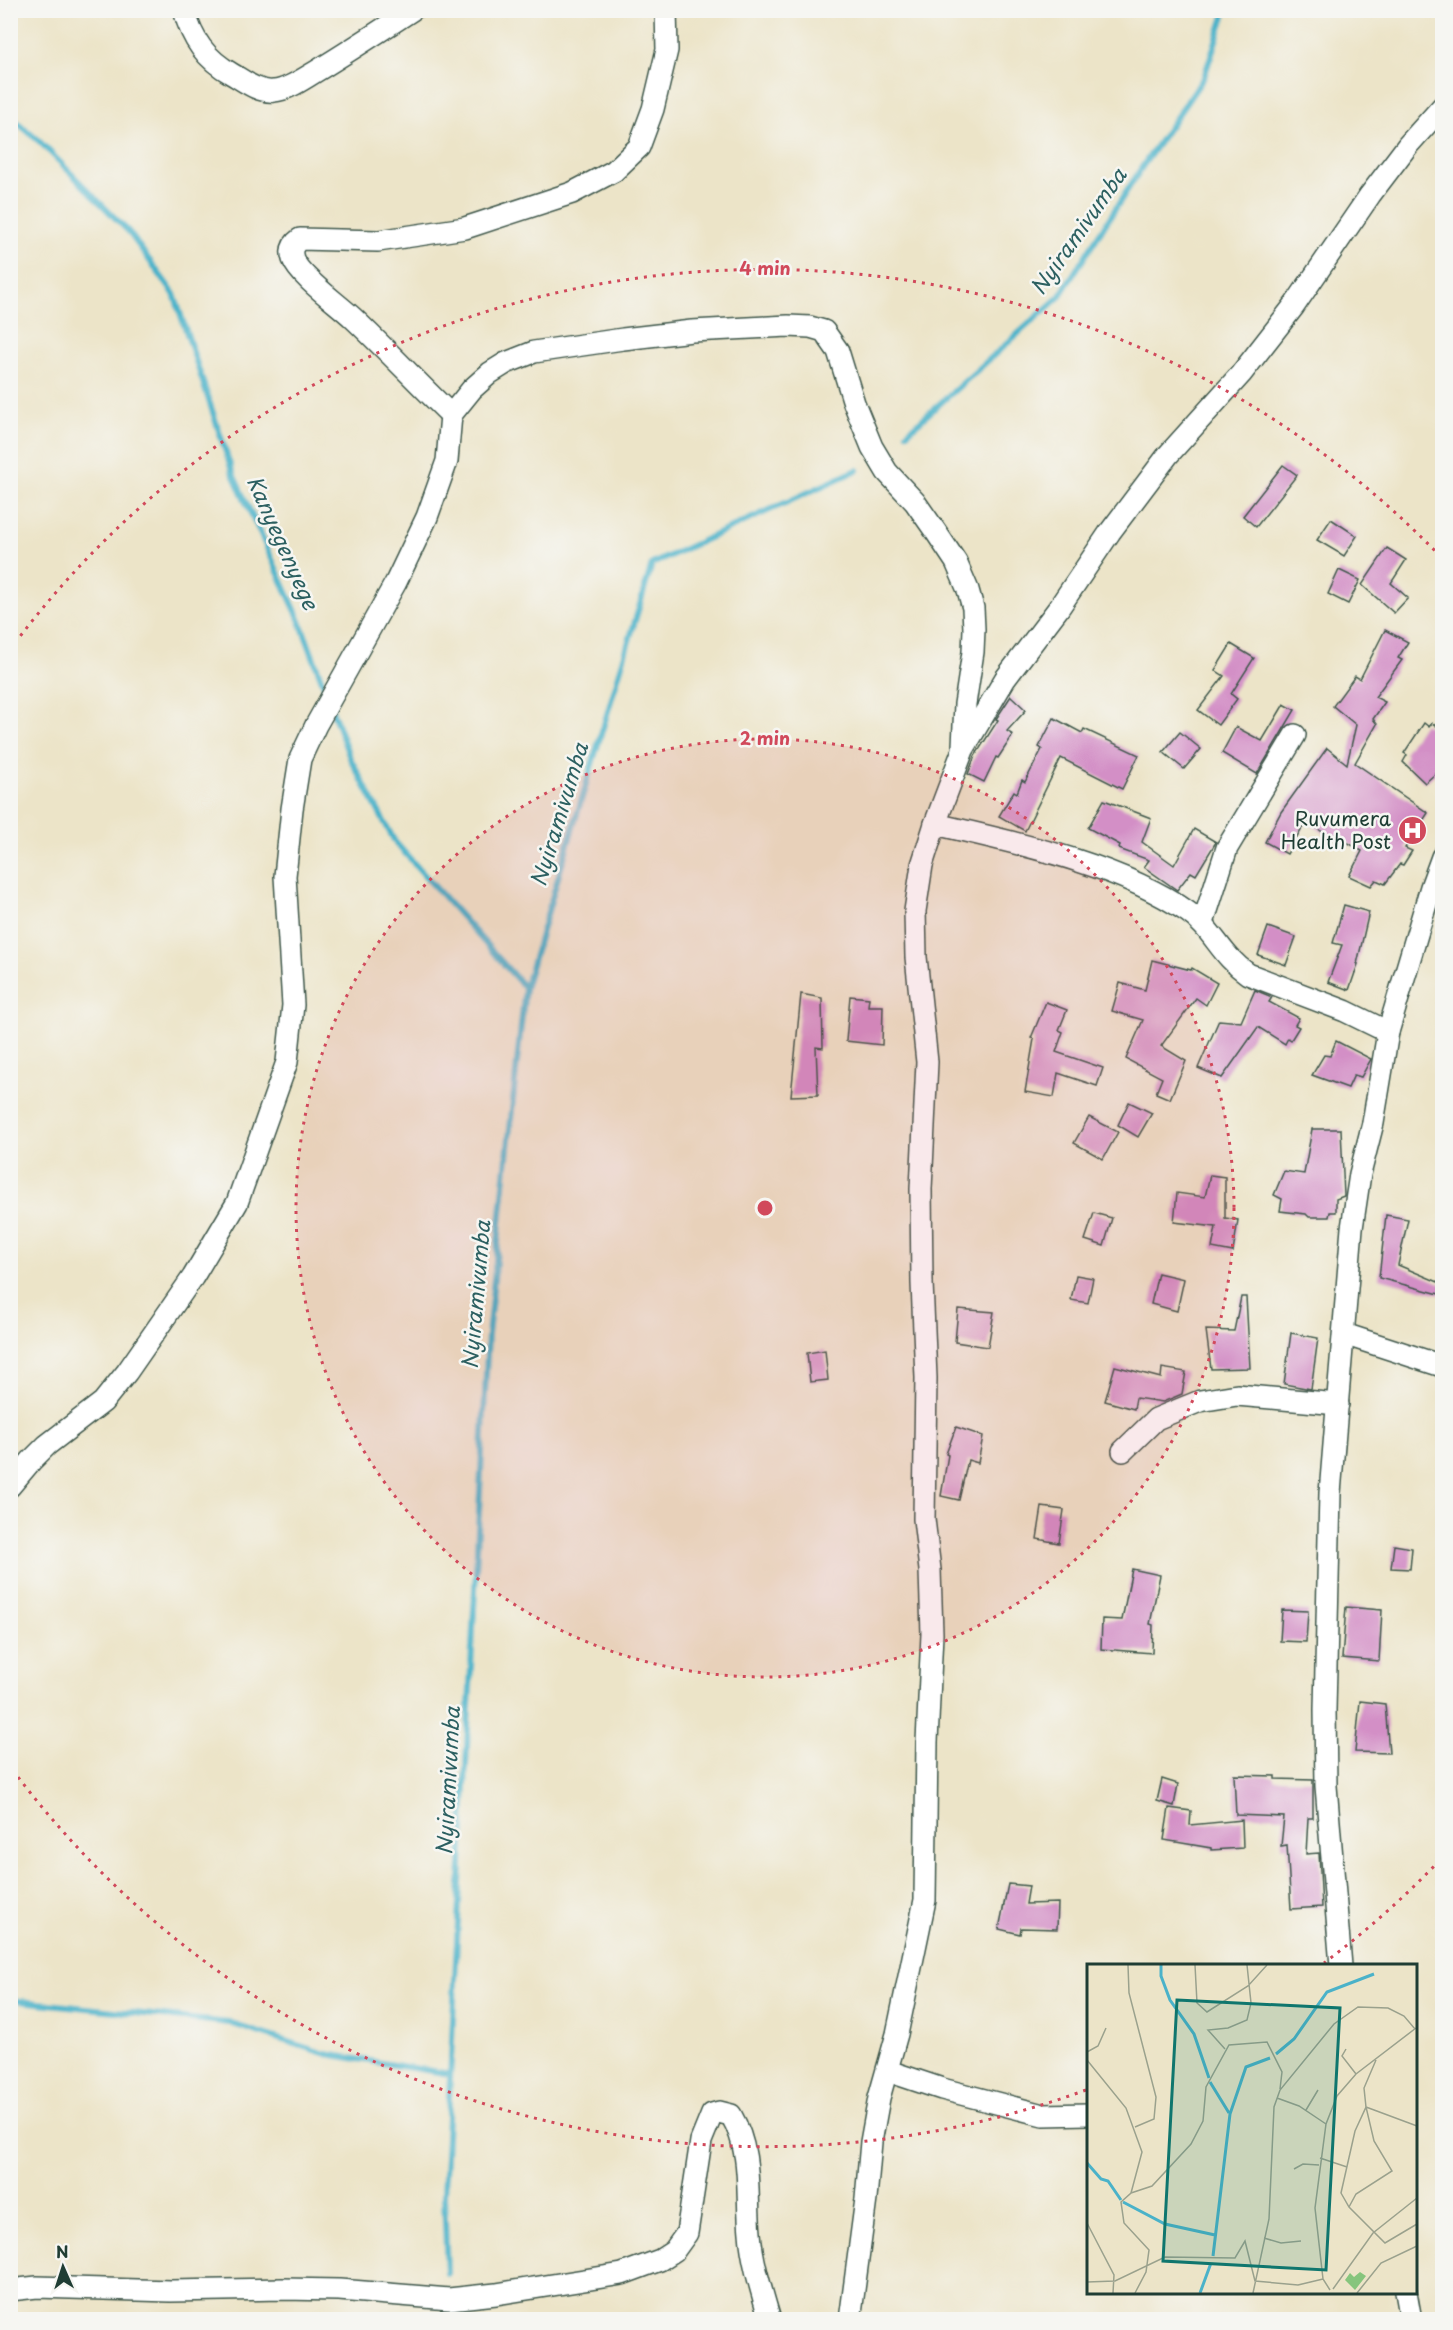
<svg xmlns="http://www.w3.org/2000/svg" width="1453" height="2330" viewBox="0 0 1453 2330" font-family="'Playpen Sans',sans-serif">
<rect width="100%" height="100%" fill="#f6f6f2"/>
<filter id="ink" filterUnits="userSpaceOnUse"><feTurbulence type="fractalNoise" baseFrequency=".0167" numOctaves="2"/><feDisplacementMap in="SourceGraphic" scale="12" xChannelSelector="R" yChannelSelector="G"/><feConvolveMatrix kernelMatrix="1 2 1 2 8 2 1 2 1" color-interpolation-filters="sRGB"/></filter>
<filter id="wash" filterUnits="userSpaceOnUse"><feTurbulence type="fractalNoise" baseFrequency=".008" numOctaves="4" result="noise"/><feDisplacementMap in="SourceGraphic" scale="24" xChannelSelector="R" yChannelSelector="G"/><feGaussianBlur stdDeviation="1.35" result="paint"/><feColorMatrix in="noise" values="0 0 0 0 0 0 0 0 0 0 0 0 0 0 0 0 0 1.4 0 .05"/><feComposite in="paint" operator="in"/></filter>
<g filter="url(#wash)">
<rect width="100%" height="100%" fill="#ece4c8"/>
<g fill="none" stroke-linecap="round" stroke-linejoin="round">
<g stroke="#4ab2c9" stroke-width="6">
<path d="M 10,116 L 40,142 L 128,231 L 174,294 L 233,474 L 298,616 L 327,694"/>
<path d="M 907,433 L 1059,297 L 1144,164 L 1204,77 L 1226,10"/>
<path d="M 331,707 L 350,758 L 395,842 L 525,988"/>
<path d="M 10,2000 L 229,2023 L 326,2054 L 450,2074"/>
<path d="M 447,2273 L 444,2196 L 488,1335 L 525,988 L 652,564 L 857,470"/>
</g>
</g>
<g id="blocks">
<g fill="#d38fc6">
<path d="M 1283,465 L 1297,475 L 1256,527 L 1243,516 Z"/>
<path d="M 1331,519 L 1357,536 L 1344,556 L 1317,540 Z"/>
<path d="M 1387,548 L 1406,560 L 1391,583 L 1408,598 L 1394,613 L 1362,585 Z"/>
<path d="M 1339,570 L 1360,580 L 1348,604 L 1328,594 Z"/>
<path d="M 1385,630 L 1408,642 L 1398,658 L 1402,660 L 1375,697 L 1385,702 L 1373,719 L 1377,724 L 1355,763 L 1428,813 L 1405,848 L 1412,851 L 1403,865 L 1400,864 L 1385,884 L 1376,880 L 1371,886 L 1349,876 L 1362,851 L 1335,835 L 1333,839 L 1306,821 L 1287,854 L 1265,842 L 1281,812 L 1327,748 L 1347,764 L 1356,725 L 1333,706 L 1355,676 L 1360,679 Z"/>
<path d="M 1231,644 L 1254,658 L 1231,694 L 1237,699 L 1218,725 L 1198,710 L 1224,676 L 1215,670 Z"/>
<path d="M 1011,696 L 1026,710 L 1007,731 L 1013,735 L 998,758 L 996,757 L 984,782 L 968,774 L 975,756 L 998,720 L 996,719 Z"/>
<path d="M 1284,704 L 1295,710 L 1257,774 L 1222,753 L 1236,727 L 1262,741 Z"/>
<path d="M 1054,718 L 1082,733 L 1084,729 L 1139,755 L 1122,789 L 1061,758 L 1025,831 L 999,816 L 1014,791 L 1017,793 L 1022,780 L 1025,782 L 1042,749 L 1039,747 Z"/>
<path d="M 1424,723 L 1429,727 L 1432,723 L 1443,731 L 1443,776 L 1435,774 L 1425,783 L 1403,762 L 1407,755 L 1404,753 Z"/>
<path d="M 1180,732 L 1201,749 L 1184,769 L 1163,752 Z"/>
<path d="M 1104,800 L 1151,818 L 1142,842 L 1174,865 L 1194,829 L 1216,842 L 1196,875 L 1191,872 L 1177,890 L 1144,867 L 1149,860 L 1119,849 L 1120,845 L 1088,828 Z"/>
<path d="M 1344,905 L 1369,912 L 1357,964 L 1358,964 L 1349,990 L 1328,982 L 1342,945 L 1333,943 Z"/>
<path d="M 1268,927 L 1296,937 L 1286,965 L 1258,955 Z"/>
<path d="M 1152,960 L 1191,970 L 1192,968 L 1217,983 L 1206,1005 L 1196,998 L 1161,1046 L 1186,1061 L 1170,1099 L 1156,1093 L 1162,1078 L 1126,1059 L 1143,1020 L 1112,1011 L 1120,983 L 1145,990 Z"/>
<path d="M 1255,990 L 1272,997 L 1269,1002 L 1299,1018 L 1295,1025 L 1299,1027 L 1291,1040 L 1288,1038 L 1285,1044 L 1258,1027 L 1222,1078 L 1198,1068 L 1219,1020 L 1241,1022 Z"/>
<path d="M 801,994 L 822,998 L 823,1048 L 816,1047 L 818,1095 L 791,1096 Z"/>
<path d="M 850,996 L 869,998 L 868,1006 L 883,1006 L 882,1045 L 846,1041 Z"/>
<path d="M 1046,1002 L 1067,1010 L 1059,1030 L 1063,1032 L 1056,1052 L 1103,1068 L 1097,1086 L 1058,1073 L 1054,1097 L 1025,1092 L 1034,1039 L 1031,1038 Z"/>
<path d="M 1336,1041 L 1371,1059 L 1361,1077 L 1354,1075 L 1348,1088 L 1312,1075 L 1324,1055 L 1330,1056 Z"/>
<path d="M 1129,1102 L 1152,1113 L 1138,1137 L 1118,1125 Z"/>
<path d="M 1089,1117 L 1118,1132 L 1103,1159 L 1074,1143 Z"/>
<path d="M 1312,1129 L 1341,1129 L 1344,1196 L 1336,1199 L 1336,1212 L 1330,1212 L 1329,1217 L 1309,1217 L 1306,1214 L 1280,1211 L 1282,1199 L 1274,1195 L 1284,1171 L 1304,1174 Z"/>
<path d="M 1210,1175 L 1225,1177 L 1225,1218 L 1238,1220 L 1233,1252 L 1212,1248 L 1216,1227 L 1174,1222 L 1177,1193 L 1205,1197 Z"/>
<path d="M 1094,1213 L 1112,1218 L 1104,1246 L 1085,1240 Z"/>
<path d="M 1386,1215 L 1408,1219 L 1398,1265 L 1443,1284 L 1443,1295 L 1379,1278 Z"/>
<path d="M 1158,1273 L 1184,1279 L 1177,1311 L 1151,1304 Z"/>
<path d="M 1076,1275 L 1093,1278 L 1088,1303 L 1071,1300 Z"/>
<path d="M 1241,1297 L 1246,1297 L 1250,1368 L 1211,1369 L 1206,1330 L 1234,1331 Z"/>
<path d="M 958,1309 L 994,1312 L 988,1347 L 955,1342 Z"/>
<path d="M 1291,1333 L 1318,1338 L 1311,1389 L 1284,1384 Z"/>
<path d="M 825,1350 L 828,1380 L 810,1382 L 807,1353 Z"/>
<path d="M 1115,1366 L 1161,1378 L 1162,1368 L 1186,1372 L 1182,1394 L 1163,1402 L 1136,1398 L 1134,1409 L 1105,1401 Z"/>
<path d="M 956,1427 L 983,1436 L 978,1463 L 968,1460 L 959,1500 L 941,1496 L 948,1455 L 946,1454 Z"/>
<path d="M 1042,1507 L 1064,1510 L 1059,1543 L 1037,1539 Z"/>
<path d="M 1394,1545 L 1412,1548 L 1410,1569 L 1391,1568 Z"/>
<path d="M 1132,1569 L 1160,1575 L 1150,1624 L 1153,1625 L 1152,1653 L 1101,1649 L 1102,1619 L 1122,1620 Z"/>
<path d="M 1346,1607 L 1382,1610 L 1379,1661 L 1342,1658 Z"/>
<path d="M 1282,1610 L 1308,1611 L 1306,1642 L 1280,1641 Z"/>
<path d="M 1360,1701 L 1385,1704 L 1389,1753 L 1355,1752 Z"/>
<path d="M 1234,1775 L 1275,1776 L 1275,1779 L 1313,1780 L 1313,1818 L 1308,1818 L 1306,1854 L 1319,1853 L 1322,1907 L 1291,1909 L 1287,1845 L 1281,1846 L 1284,1817 L 1236,1815 Z"/>
<path d="M 1162,1779 L 1178,1784 L 1174,1806 L 1157,1801 Z"/>
<path d="M 1169,1808 L 1191,1811 L 1190,1825 L 1242,1820 L 1243,1848 L 1211,1850 L 1211,1848 L 1164,1840 Z"/>
<path d="M 1008,1884 L 1029,1886 L 1026,1904 L 1058,1903 L 1057,1929 L 1021,1928 L 1020,1934 L 999,1929 Z"/>
</g>
</g>
</g>
<g filter="url(#ink)">
<use href="#blocks" fill-opacity="0" stroke="#3e564a" stroke-width="1.5"/>
<g fill="none" stroke-linecap="round" stroke-linejoin="round">
<defs>
<g id="minor">
<path d="M 184,10 C 192,40 206,59 232,74 C 244,81 259,93 274,91 C 288,90 303,79 315,72 C 348,52 380,31 412,10"/>
<path d="M 451,415 C 418,383 386,349 352,317 C 337,303 299,276 293,259 C 290,250 293,244 300,239 L 378,241 L 465,228 L 572,193 L 614,171 L 639,147 L 653,109 L 667,50 L 666,10"/>
<path d="M 935,824 C 1017,843 1119,864 1188,912 C 1214,930 1220,955 1248,974 L 1345,1011 L 1388,1032"/>
<path d="M 1203,923 L 1227,848 L 1295,735"/>
<path d="M 1344,1334 L 1442,1366"/>
<path d="M 1123,1451 L 1156,1419 L 1200,1401 L 1237,1395 L 1338,1404"/>
<path d="M 10,1486 L 31,1461 L 47,1445 L 103,1402 L 127,1372 L 193,1277 L 237,1203 L 287,1062 L 293,1005 L 285,876 L 292,809 L 300,759 L 316,725 L 396,582 L 427,517 L 447,461 L 451,415 L 472,389 L 490,373 L 506,363 L 534,352 L 623,339 L 692,331 L 788,326 L 810,327 L 824,331 L 838,351 L 854,403 L 872,447 L 887,472 L 915,502 L 936,532 L 956,562 L 968,590 L 973,608 L 974,629 L 973,652 L 965,704 L 963,746"/>
<path d="M 1341,1966 L 1326,1786 L 1325,1710 L 1330,1493 L 1352,1228 L 1360,1174 L 1373,1123 L 1388,1032 L 1431,887 L 1442,857"/>
<path d="M 888,2071 L 942,2089 L 1043,2115 L 1088,2114"/>
<path d="M 10,2290 L 37,2287 L 171,2291 L 282,2289 L 339,2290 L 449,2299 L 496,2294 L 622,2274 L 660,2260 L 674,2251 L 687,2233 L 701,2141 L 712,2114 L 719,2112 L 731,2115 C 753,2153 746,2192 750,2233 C 752,2262 762,2292 770,2320"/>
<path d="M 1406,2292 L 1411,2320"/>
<path d="M 850,2320 L 866,2199 L 871,2142 L 879,2098 L 897,2034 L 925,1900 L 927,1742 L 932,1634 L 930,1570 L 924,1519 L 926,1378 L 922,1283 L 921,1189 L 927,1062 L 916,957 L 915,911 L 922,865 L 935,824 L 963,750 L 1005,679 L 1058,609 L 1110,532 L 1168,455 L 1241,374 L 1294,306 L 1370,195 L 1408,145 L 1442,107"/>
</g>
</defs>
<use href="#minor" stroke="#3e564a" stroke-width="24"/>
<use href="#minor" stroke="#fff" stroke-width="21"/>
</g>
</g>
<circle cx="765" cy="1208" r="469" fill="#d1495b" fill-opacity=".12"/>
<g fill="none" stroke="#d1495b" stroke-width="3" stroke-dasharray="3 6">
<circle cx="765" cy="1208" r="469"/>
<path d="M1440 1860A939 939 0 0 1 1324 1963M1086 2090A939 939 0 0 1 15 1773M15 643A939 939 0 0 1 1440 556"/>
</g>
<defs>
<symbol id="hospital-disc" viewBox="-11 -11 22 22"><circle r="9.5" fill="#d1495b" stroke="#f6f6f2"/><path d="M-5-5h3v3.5h4V-5h3V5h-3V1.5h-4V5h-3Z" fill="#fff"/></symbol>
</defs>
<g fill-rule="evenodd">
<use href="#hospital-disc" x="1396" y="814" width="33" height="33"/>
</g>
<g text-anchor="middle" stroke-width="5" stroke-linejoin="round" paint-order="stroke">
<g font-size="20" fill="#1f3d34" stroke="#f6f6f2" text-anchor="end">
<text x="1391" y="826">Ruvumera<tspan x="1391" dy="23">Health Post</tspan></text>
</g>
<g font-size="21" font-style="italic" fill="#2c6061" stroke="#f6f6f2">
<text transform="translate(1079 232) rotate(-55)" y="7">Nyiramivumba</text>
<text transform="translate(282 543) rotate(66)" y="7">Kanyegenyege</text>
<text transform="translate(560 815) rotate(-73)" y="7">Nyiramivumba</text>
<text transform="translate(477 1295) rotate(-85)" y="7">Nyiramivumba</text>
<text transform="translate(449 1781) rotate(-87)" y="7">Nyiramivumba</text>
</g>
</g>
<g transform="translate(1087 1964)">
<rect width="330" height="330" fill="#ece4c8"/>
<path d="M 273,308 L 279,312 L 268,326 L 258,316 L 263,309 L 267,313 Z" fill="#86c57d"/>
<path fill="none" stroke="#4ab2c9" stroke-width="3" d="M 74,1 L 74,12 L 83,36 L 107,70 L 122,114M 189,90 L 207,75 L 240,28 L 287,10M 123,118 L 142,149M 0,199 L 14,215 L 21,217 L 34,236M 36,238 L 78,260 L 128,271M 126,292 L 143,150 L 159,103 L 183,94M 113,329 L 124,299"/>
<path fill="none" stroke="#9aa18d" stroke-width="1.5" d="M 41,1 L 42,29 L 69,133 L 67,155 L 48,163M 108,1 L 110,39 L 120,48 L 161,22 L 180,1M 138,85 L 121,66 L 141,64 L 160,56 L 164,39 L 160,1M 259,85 L 255,92 L 269,110M 0,88 L 11,82 L 19,64M 0,96 L 39,144 L 55,188 L 44,229 L 34,238 L 37,259 L 62,286 L 59,308 L 48,329M 289,96 L 277,124 L 279,143 L 268,167 L 254,229 L 262,243 L 298,279 L 330,260M 190,134 L 212,142 L 239,160M 219,146 L 231,126M 233,194 L 260,203M 207,205 L 216,200 L 232,201M 44,229 L 65,222 L 104,180 L 116,157 L 119,123 L 142,81 L 180,78 L 195,108 L 193,125M 262,243 L 269,230 L 305,207 L 287,177 L 279,143 L 330,162M 0,259 L 27,311 L 26,329M 177,274 L 194,279 L 214,277M 0,318 L 28,317 L 78,293 L 148,294 L 158,277 L 168,317 L 211,321 L 236,315M 246,325 L 286,269 L 330,234M 243,326 L 236,315 L 228,244 L 239,160 L 250,132 L 269,110 L 329,64M 166,329 L 182,255 L 187,143 L 193,126 L 247,60 L 271,43 L 301,44 L 317,52 L 328,65M 270,329 L 294,299 L 330,282"/>
<path fill="#0f766e" fill-opacity="0.15" stroke="#0f766e" stroke-width="3" d="M 90,36 L 253,44 L 239,306 L 76,297 Z"/>
<rect width="330" height="330" fill="none" stroke="#1f3d34" stroke-width="3"/>
</g>
<circle cx="765" cy="1208" r="9" fill="#d1495b" stroke="#f6f6f2" stroke-width="3"/>
<g font-size="18" text-anchor="middle" font-weight="bold" fill="#d1495b" stroke="#f6f6f2" stroke-width="5" stroke-linejoin="round" paint-order="stroke">
<text x="765" y="275">4 min</text>
<text x="765" y="745">2 min</text>
</g>
<rect width="1453" height="2330" fill="none" stroke="#f6f6f2" stroke-width="36"/>
<g transform="translate(63 2267) rotate(357)" stroke="#f6f6f2" stroke-width="4.5" paint-order="stroke">
<path d="M0-4.5L10 22L0 15L-10 22Z" fill="#1f3d34"/>
<text y="-9" font-size="16" font-weight="bold" text-anchor="middle" fill="#1f3d34">N</text>
</g>
</svg>
